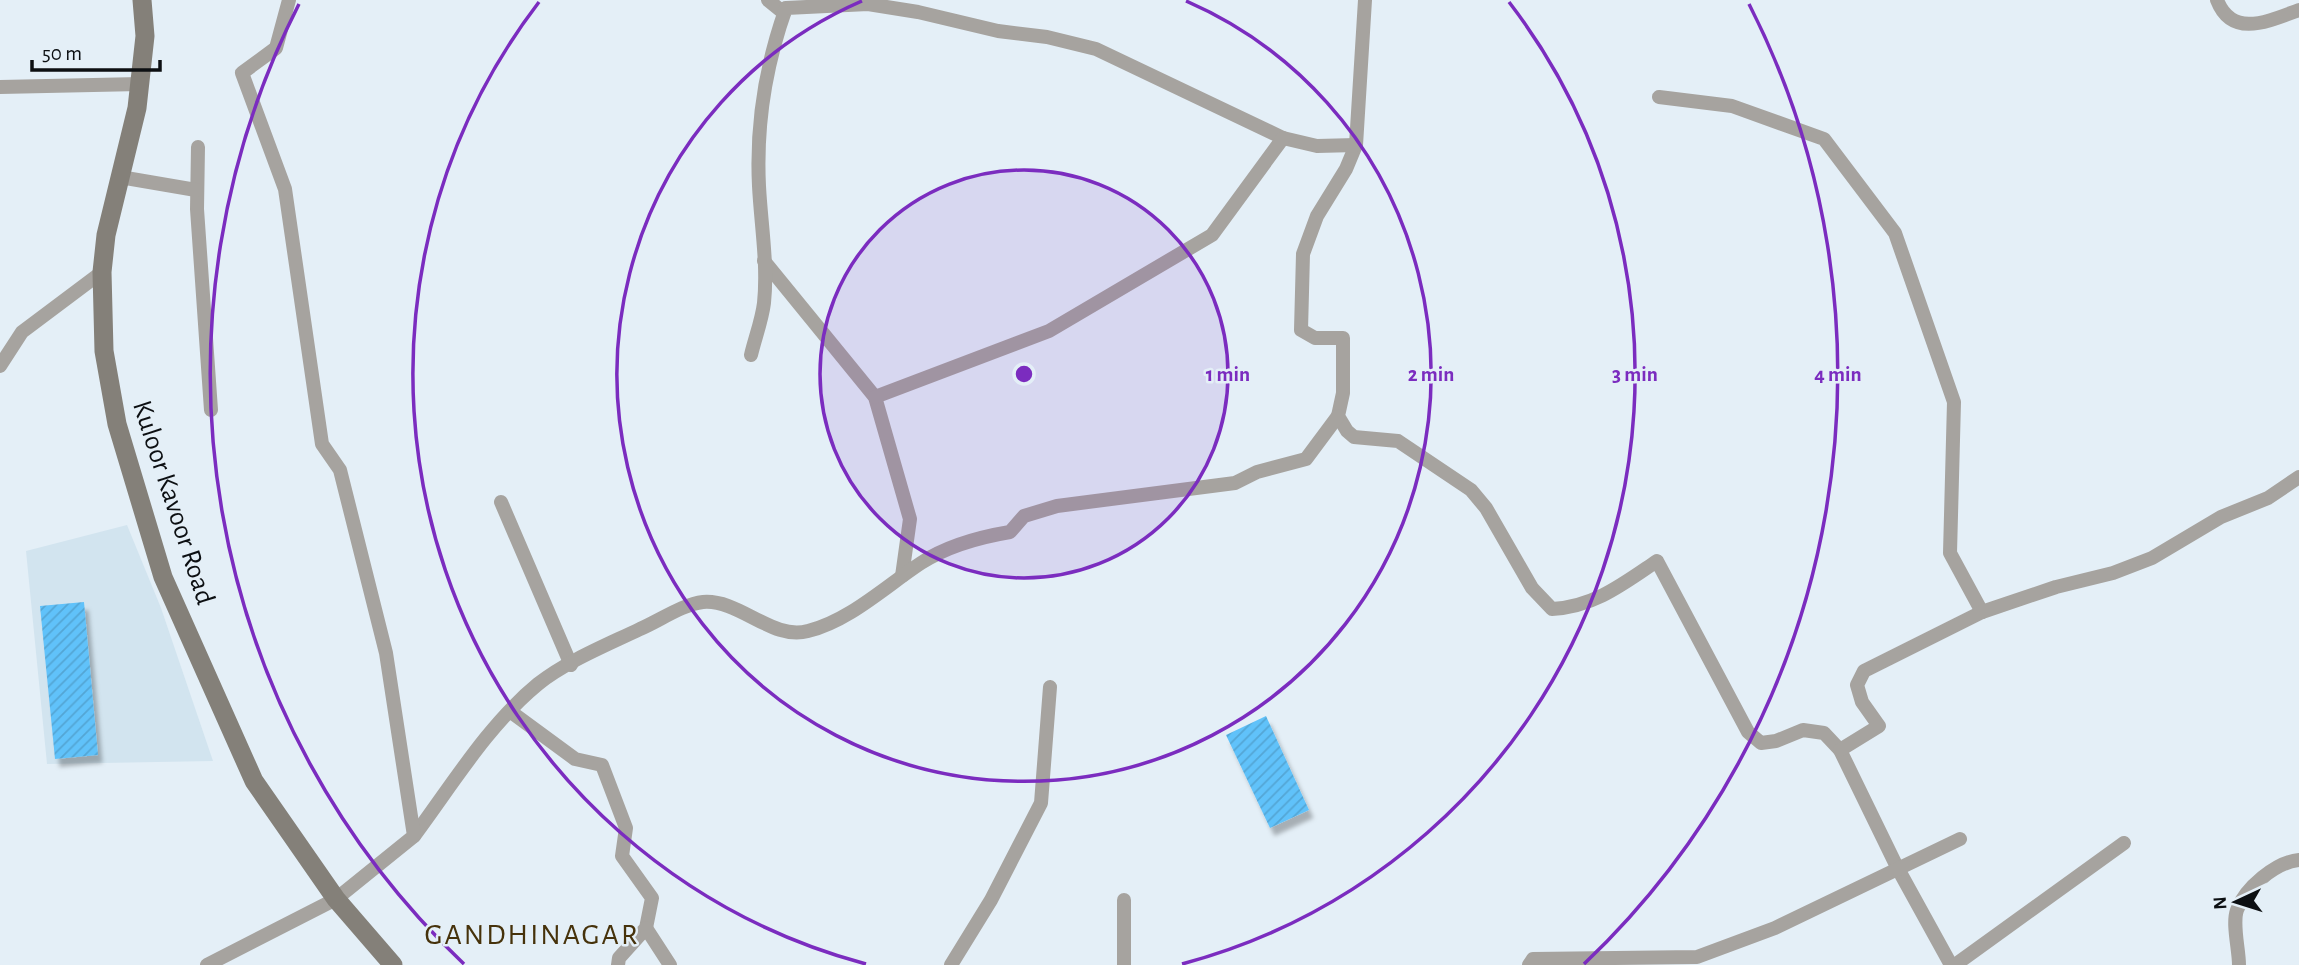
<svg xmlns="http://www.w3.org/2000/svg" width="2299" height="965" viewBox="0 0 2299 965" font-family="'Alegreya Sans',sans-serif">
<defs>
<pattern id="building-hatch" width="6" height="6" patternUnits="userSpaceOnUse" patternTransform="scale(1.75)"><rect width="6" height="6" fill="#61c2fa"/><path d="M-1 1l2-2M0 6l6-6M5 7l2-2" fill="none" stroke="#53a6d5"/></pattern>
<filter id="shadow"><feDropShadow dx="4.5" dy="8" stdDeviation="2" flood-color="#0004"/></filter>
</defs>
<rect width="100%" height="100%" fill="#e4eff7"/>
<path fill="#d2e4ef" d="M 127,525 L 161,608 L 213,761 L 47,764 L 26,551 Z"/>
<g fill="url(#building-hatch)" filter="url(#shadow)">
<path d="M 84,602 L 98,755 L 55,759 L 40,606 Z"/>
<path d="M 1266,716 L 1309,810 L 1270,828 L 1226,735 Z"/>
</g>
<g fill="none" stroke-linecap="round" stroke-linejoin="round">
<g stroke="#a6a39f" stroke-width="14">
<path d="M 768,0 L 784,13"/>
<path d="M 1365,0 L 1356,145 L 1346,169 L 1317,216 L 1303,254 L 1301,330 L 1315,338 L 1343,338 L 1343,393 L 1338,416 L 1347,431 L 1354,437 L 1398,441 L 1471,490 L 1486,508 L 1532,588 L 1552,609 C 1594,607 1623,584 1657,561 L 1748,732 L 1761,743 L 1776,741 L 1803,730 L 1824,733 L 1840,750 L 1897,867 L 1951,965"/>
<path d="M 2217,0 C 2232,39 2269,21 2299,10"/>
<path d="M 0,87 L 140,84"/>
<path d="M 1659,97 L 1732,106 L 1824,139 L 1895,233 L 1954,402 L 1950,553 L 1982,612"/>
<path d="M 198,147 L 197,209 L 211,410"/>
<path d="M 120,177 L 196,190"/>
<path d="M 764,261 L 875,397 L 910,519 L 902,576"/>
<path d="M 751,355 C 755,338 762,320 764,303 C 768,264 761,225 759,186 C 756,126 766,64 786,8 L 868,4 L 918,12 L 998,31 L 1047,37 L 1096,49 L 1283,138 L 1317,146 L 1356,145"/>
<path d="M 0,366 L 22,332 L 102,272"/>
<path d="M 875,397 L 1049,331 L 1212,235 L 1283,138"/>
<path d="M 501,502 L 571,665"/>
<path d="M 511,712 L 575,759 L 602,765 L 626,828 L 622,856 L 652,898 L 646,928 L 619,958 L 618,965"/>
<path d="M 1840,750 L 1879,726 L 1862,702 L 1857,685 L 1864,671 L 1982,612 L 2056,587 L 2113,573 L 2152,558 L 2221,517 L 2268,498 L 2299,477"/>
<path d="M 414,836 C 452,785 488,725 538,684 C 567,661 607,645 640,629 C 659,621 683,604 703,602 C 740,599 772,641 808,631 C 849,621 886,586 921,563 C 947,546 980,537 1010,532 L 1024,516 L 1057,506 L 1235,483 L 1257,472 L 1306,459 L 1338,416"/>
<path d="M 1124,900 L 1124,965"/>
<path d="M 646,928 L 670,965"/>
<path d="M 207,965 L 336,899 L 414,836 L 386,653 L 340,470 L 322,444 L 285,189 L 242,73 L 276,48 L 289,0"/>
<path d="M 951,965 L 991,900 L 1041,803 L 1050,687"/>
<path d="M 1529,965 L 1533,959 L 1697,957 L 1775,928 L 1960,839"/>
<path d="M 1955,965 L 2124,843"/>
<path d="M 2239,965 C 2239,949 2232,924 2237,910 C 2245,888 2276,862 2299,860"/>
</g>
<path stroke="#848079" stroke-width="19" d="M 142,0 L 145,36 L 137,108 L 106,235 L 102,272 L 104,351 L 117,424 L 163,577 L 254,781 L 336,899 L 393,965"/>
</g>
<circle cx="1024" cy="374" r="204" fill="#7b2cbf" fill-opacity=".12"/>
<g fill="none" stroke="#7b2cbf" stroke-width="3.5">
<circle cx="1024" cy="374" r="204"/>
<path d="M1186 1A407 407 0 1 1 862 1"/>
<path d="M866 964A611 611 0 0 1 539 2M1509 2A611 611 0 0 1 1182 964"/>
<path d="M464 964A814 814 0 0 1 299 4M1749 4A814 814 0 0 1 1584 964"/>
</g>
<g text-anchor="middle" stroke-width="5" stroke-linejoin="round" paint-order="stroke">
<g font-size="28" fill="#0c0f12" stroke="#e4eff7">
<text transform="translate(175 502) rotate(72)" y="10">Kuloor Kavoor Road</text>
</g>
<g font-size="30" letter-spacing="2" fill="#46320b" stroke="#e4eff7">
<text x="532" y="944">GANDHINAGAR</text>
</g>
</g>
<circle cx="1024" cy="374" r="10" fill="#7b2cbf" stroke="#e4eff7" stroke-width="3.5"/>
<g font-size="21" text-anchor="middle" font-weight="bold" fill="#7b2cbf" stroke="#e4eff7" stroke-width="5" stroke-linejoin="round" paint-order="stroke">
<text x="1228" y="381">1 min</text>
<text x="1431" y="381">2 min</text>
<text x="1635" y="381">3 min</text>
<text x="1838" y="381">4 min</text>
</g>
<g transform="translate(2236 902) rotate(266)" stroke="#e4eff7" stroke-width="5" paint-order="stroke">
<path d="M0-5L12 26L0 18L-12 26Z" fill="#0c0f12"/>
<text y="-10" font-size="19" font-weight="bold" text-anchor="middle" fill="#0c0f12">N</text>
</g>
<path d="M32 60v10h128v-10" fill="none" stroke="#0c0f12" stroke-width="3.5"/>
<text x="42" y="60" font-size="21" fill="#0c0f12" stroke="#e4eff7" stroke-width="5" paint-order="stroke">50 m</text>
</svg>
